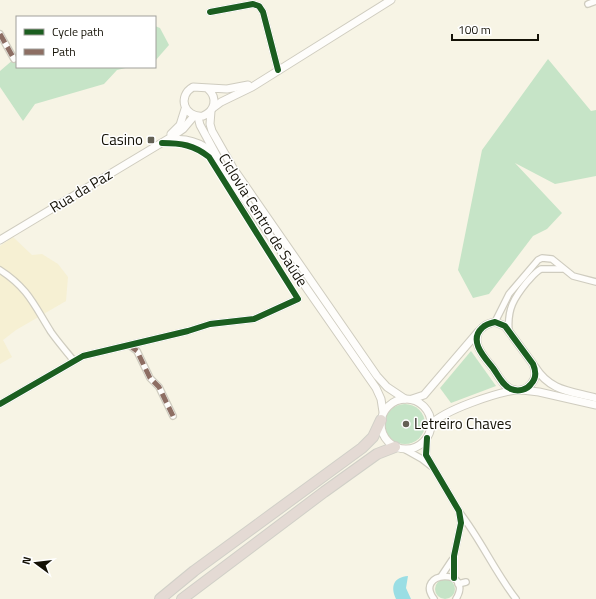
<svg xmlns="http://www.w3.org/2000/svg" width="596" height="599" viewBox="0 0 596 599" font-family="'Titillium Web',sans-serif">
<rect width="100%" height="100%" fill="#f7f4e5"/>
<path fill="#f6f0d3" d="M 13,237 L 32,255 L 42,254 L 58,264 L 68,277 L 66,301 L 16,330 L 3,340 L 12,357 L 0,364 L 0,246 Z"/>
<g fill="#c6e4c7">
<path d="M 155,26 L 160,28 L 169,45 L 155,61 Z"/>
<path d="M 14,59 L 18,67 L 130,67 L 117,70 L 104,84 L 35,104 L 23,121 L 0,87 L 0,71 Z"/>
<path d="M 548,59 L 591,111 L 596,110 L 596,176 L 555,184 L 515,163 L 562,213 L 547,229 L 533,236 L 489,294 L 473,298 L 458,270 L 482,150 Z"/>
<path d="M 471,351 L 496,386 L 451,403 L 440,388 Z"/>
<circle cx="405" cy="424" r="20"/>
<circle cx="445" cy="589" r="10"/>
</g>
<path fill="#9adee4" d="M 408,576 L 406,588 L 411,599 L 396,599 C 390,586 394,577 408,576 Z"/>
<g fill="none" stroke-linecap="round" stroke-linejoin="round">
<defs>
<g id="street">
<path d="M 588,4 L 596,1"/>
<path d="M 210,12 L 253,4 L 259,6 L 263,12 L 278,70"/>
<path d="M 0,34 L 14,59"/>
<path d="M 0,270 C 28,288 34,305 51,332 C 58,342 66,351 74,361"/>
<path d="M 495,322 L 509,294 L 538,260 L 542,258 L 552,259 L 573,276 L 596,282"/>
<path d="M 509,331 C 507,309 514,298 527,282 C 531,278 535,272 541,269 L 562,269"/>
<path d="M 129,345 L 137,351 L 150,378 L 159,387 L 173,416"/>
<path d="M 0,404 L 83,356 L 188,331 L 210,324 L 254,319 L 298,299"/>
<path d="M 427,438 L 426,455 L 459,511 L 461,523 L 454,556 L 454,578"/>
<path d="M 406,450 L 422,459 L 431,466"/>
<path d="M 460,513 C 481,540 495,572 516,599"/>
<path d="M 442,575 L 452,560"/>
<path d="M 458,584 L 466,582"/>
<path d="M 434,599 C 413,571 475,567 456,599"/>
</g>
<g id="secondary">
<path d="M 208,89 C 218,98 215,111 203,116 C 184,118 177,96 193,87 L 227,89 L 248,85"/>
<path d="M 213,108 L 221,102 L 252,87 L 391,0"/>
<path d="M 211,111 L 210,124 L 212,131 L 233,168 L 377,376 L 387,387 L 405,399"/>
<path d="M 198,117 L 200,125 L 225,171 L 376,388 L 381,399 L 383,412"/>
<path d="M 171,134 L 180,125 L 185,109"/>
<path d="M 168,141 C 184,137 202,142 213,154"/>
<path d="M 0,240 L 173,136 L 183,129 L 194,116"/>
<path d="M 495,322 L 505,326 L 533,364 C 536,371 537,378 531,384 C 527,390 518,392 511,389 C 503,386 498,375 493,368 C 485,358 468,341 482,328 C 486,324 490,323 495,322 Z"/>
<path d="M 535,367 C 550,391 570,391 596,398"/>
<path d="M 522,390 L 539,392 L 596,405"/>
<circle cx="406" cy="424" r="25"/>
<path d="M 412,399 L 424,395 L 478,332"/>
<path d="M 431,424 C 447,409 493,394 515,390"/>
</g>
<g id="highway">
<path d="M 160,599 L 194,571 L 362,448 L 373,437 L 381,420"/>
<path d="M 182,599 L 324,492 L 377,454 L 395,447"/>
</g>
</defs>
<use href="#street" stroke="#cfccbf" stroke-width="8"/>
<use href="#secondary" stroke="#cfccbf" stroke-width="9"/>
<use href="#highway" stroke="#d1d0c8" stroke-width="12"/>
<use href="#street" stroke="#fefdfb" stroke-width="5.5"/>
<use href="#secondary" stroke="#fefdfb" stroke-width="7"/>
<use href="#highway" stroke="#e4dad4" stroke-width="10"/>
<g stroke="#8d6e63" stroke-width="5" stroke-dasharray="10 5" stroke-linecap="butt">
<path d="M 0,34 L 14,59"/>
<path d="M 129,345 L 137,351 L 150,378 L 159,387 L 173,416"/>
</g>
<defs>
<g id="cycleway">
<path d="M 210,12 L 253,4 L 259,6 L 263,12 L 278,70"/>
<path d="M 495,322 L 505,326 L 533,364 C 536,371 537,378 531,384 C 527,390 518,392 511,389 C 503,386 498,375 493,368 C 485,358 468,341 482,328 C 486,324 490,323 495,322 Z"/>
<path d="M 0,404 L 83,356 L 188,331 L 210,324 L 254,319 L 298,299 L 209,157 C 194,145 181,143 162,143"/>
<path d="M 427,438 L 426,455 L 459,511 L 461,523 L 454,556 L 454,578"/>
</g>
</defs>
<use href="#cycleway" stroke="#fff" stroke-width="8"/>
<use href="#cycleway" stroke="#1b5e20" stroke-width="6"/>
</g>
<g fill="#636054" stroke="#fff" stroke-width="1.5">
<rect x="147" y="136" width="8" height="8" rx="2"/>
<circle cx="406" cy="424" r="4"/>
</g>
<g text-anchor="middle" stroke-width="3" stroke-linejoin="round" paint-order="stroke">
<g font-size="15" fill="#141106" stroke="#fff" text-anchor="end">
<text x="143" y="145">Casino</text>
<text x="414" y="429" text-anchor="start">Letreiro Chaves</text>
</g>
<g font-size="15" fill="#141106" stroke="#fff">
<text transform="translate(81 191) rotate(-31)" y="5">Rua da Paz</text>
<text transform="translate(263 220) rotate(58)" y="5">Ciclovia Centro de Saúde</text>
</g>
</g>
<rect x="16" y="16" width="140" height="52" fill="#ffffff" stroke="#a1a09b"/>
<rect x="24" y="29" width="20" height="6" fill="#1b5e20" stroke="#a1a09b"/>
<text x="52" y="36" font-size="12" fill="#141106">Cycle path</text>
<rect x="24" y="49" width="20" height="6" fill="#8d6e63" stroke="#a1a09b"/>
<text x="52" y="56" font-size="12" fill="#141106">Path</text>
<g transform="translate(36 563) rotate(285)" stroke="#ffffff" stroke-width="3" paint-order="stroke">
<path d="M0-3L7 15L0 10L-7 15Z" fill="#141106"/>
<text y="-6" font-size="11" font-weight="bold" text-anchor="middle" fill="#141106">N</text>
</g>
<path d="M452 34v6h86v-6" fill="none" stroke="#141106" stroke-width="2"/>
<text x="458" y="34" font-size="12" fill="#141106" stroke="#ffffff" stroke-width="3" paint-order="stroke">100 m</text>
</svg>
